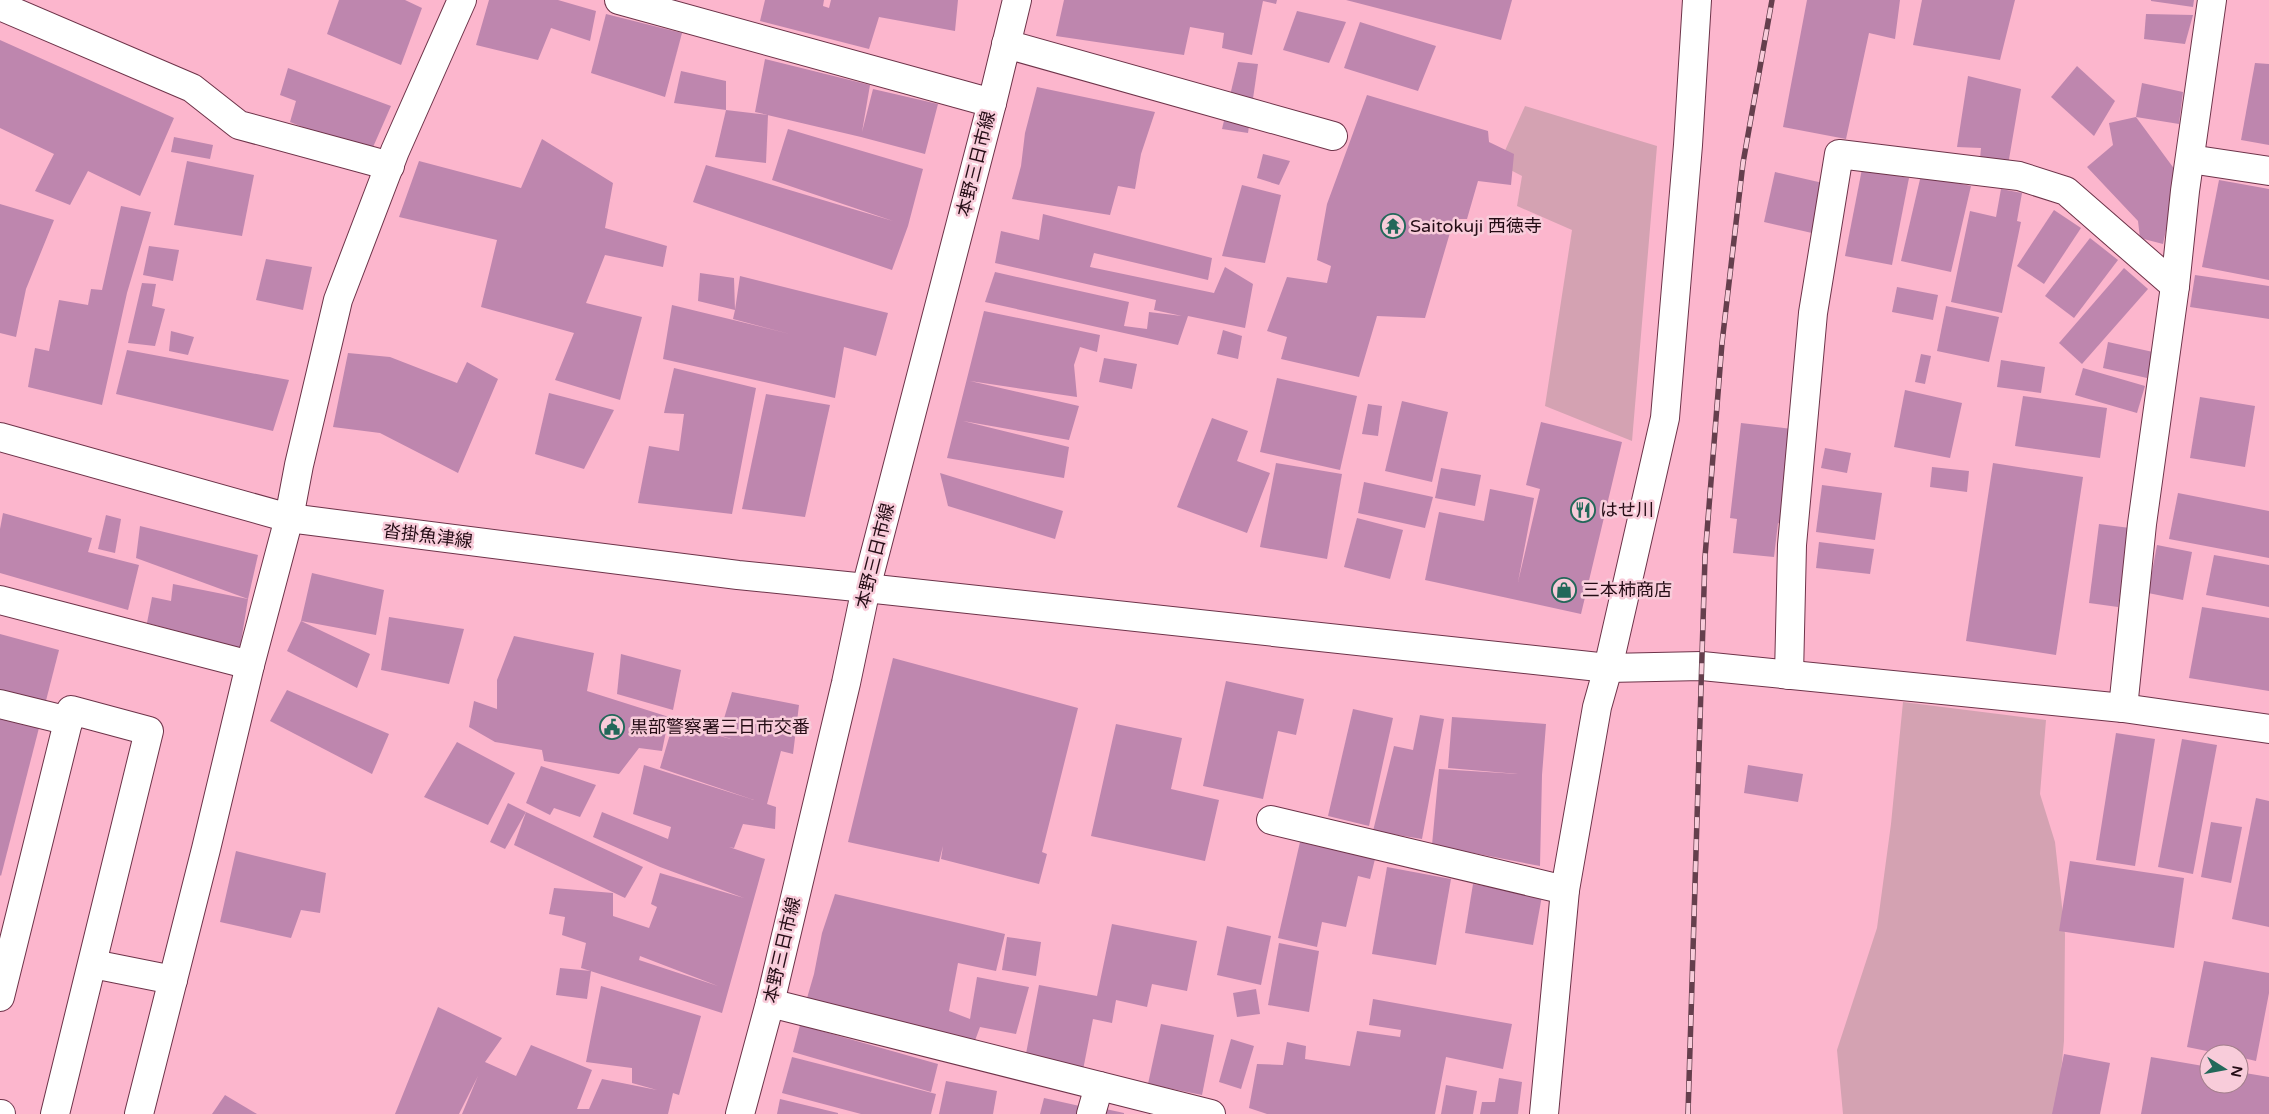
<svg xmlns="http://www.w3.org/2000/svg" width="2269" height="1114" viewBox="0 0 2269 1114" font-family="'Varela Round','Noto Sans JP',sans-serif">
<rect width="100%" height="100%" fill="#fcb6cd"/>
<g fill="#d4a2b2">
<path d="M 1525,106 L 1657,146 L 1632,441 L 1545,406 L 1572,230 L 1517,206 L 1522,176 L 1499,164 Z"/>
<path d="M 1903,702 L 2046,720 L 2040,794 L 2055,842 L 2065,934 L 2064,1041 L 2057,1114 L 1843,1114 L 1837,1050 L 1877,928 L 1891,824 Z"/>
</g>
<g fill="#be86ae" fill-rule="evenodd">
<path d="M 339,0 L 405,0 L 422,8 L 401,65 L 327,34 Z"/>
<path d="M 489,0 L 558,0 L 596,11 L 590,41 L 551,28 L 538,60 L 476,45 Z"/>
<path d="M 765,0 L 824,0 L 823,6 L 829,8 L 831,0 L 958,0 L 955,31 L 879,17 L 869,49 L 760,21 Z"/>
<path d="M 1064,0 L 1277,0 L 1276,4 L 1263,1 L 1252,55 L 1222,48 L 1224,33 L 1190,27 L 1184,55 L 1056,36 Z"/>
<path d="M 1346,0 L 1512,0 L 1501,40 Z"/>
<path d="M 1807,0 L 1900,0 L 1895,39 L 1869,33 L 1846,139 L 1783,127 Z"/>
<path d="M 1922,0 L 2015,0 L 2000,60 L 1913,45 Z"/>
<path d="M 2151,0 L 2194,0 L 2193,7 L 2151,1 Z"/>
<path d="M 1297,11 L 1346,22 L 1329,63 L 1283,50 Z"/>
<path d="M 606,14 L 682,33 L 665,97 L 591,73 Z"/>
<path d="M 2146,14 L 2193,15 L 2185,44 L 2144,39 Z"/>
<path d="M 1360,22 L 1436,46 L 1418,91 L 1344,68 Z"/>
<path d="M 0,40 L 174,118 L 140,196 L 88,171 L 70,205 L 35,191 L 54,154 L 0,128 Z"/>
<path d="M 765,59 L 870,85 L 862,132 L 873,89 L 938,104 L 925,154 L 861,137 L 755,112 Z"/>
<path d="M 1238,62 L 1258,64 L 1248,133 L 1222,129 Z"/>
<path d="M 2255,63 L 2269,64 L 2269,145 L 2241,140 Z"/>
<path d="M 2077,66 L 2115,101 L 2094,136 L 2051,97 Z"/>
<path d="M 288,68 L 391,106 L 370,154 L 290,122 L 296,101 L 280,95 Z"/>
<path d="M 681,71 L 726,81 L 726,110 L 674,103 Z"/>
<path d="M 1968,76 L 2021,89 L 2008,165 L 1980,159 L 1981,148 L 1957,147 Z"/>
<path d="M 2142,83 L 2183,92 L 2179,124 L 2136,117 Z"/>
<path d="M 1037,87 L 1155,112 L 1141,154 L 1135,189 L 1118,186 L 1110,215 L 1012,199 L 1021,166 L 1025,133 Z"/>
<path d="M 1367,95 L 1488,131 L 1489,142 L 1514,154 L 1511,185 L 1478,181 L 1467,219 L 1454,219 L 1425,318 L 1377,316 L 1359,377 L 1281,359 L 1287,337 L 1267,331 L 1287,277 L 1327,283 L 1331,266 L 1317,260 L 1327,204 Z"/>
<path d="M 726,110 L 768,115 L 766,163 L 715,157 Z"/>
<path d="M 2136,117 L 2178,174 L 2163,244 L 2140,238 L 2138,221 L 2087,167 L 2113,145 L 2109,123 Z"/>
<path d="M 788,129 L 923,169 L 908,226 L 892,270 L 693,202 L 706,165 L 893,221 L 772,180 Z"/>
<path d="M 174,137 L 213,145 L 210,159 L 171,152 Z"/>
<path d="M 542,139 L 613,183 L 605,228 L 667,246 L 663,267 L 605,255 L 586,303 L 642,317 L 620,400 L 555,380 L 574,333 L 481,307 L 497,240 L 399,217 L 419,161 L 521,188 Z"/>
<path d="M 1263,154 L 1290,161 L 1279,185 L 1257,178 Z"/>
<path d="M 187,161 L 254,175 L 242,236 L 174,225 Z"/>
<path d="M 1862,169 L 1909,178 L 1892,265 L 1845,256 Z"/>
<path d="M 1775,172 L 1823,183 L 1812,233 L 1764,222 Z"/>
<path d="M 1921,175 L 1971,186 L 1951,272 L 1901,261 Z"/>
<path d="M 2219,180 L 2269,189 L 2269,280 L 2202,267 Z"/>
<path d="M 1242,185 L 1281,195 L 1265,263 L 1222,256 Z"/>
<path d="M 2001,189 L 2022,193 L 2017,221 L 2021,222 L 2002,313 L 1951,302 L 1970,211 L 1996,217 Z"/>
<path d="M 0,204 L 54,220 L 26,289 L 16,337 L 0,333 Z"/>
<path d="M 121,206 L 151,212 L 127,293 L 102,405 L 28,387 L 35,348 L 49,351 L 59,300 L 88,305 L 91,289 L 102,290 Z"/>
<path d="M 2054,210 L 2081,228 L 2044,284 L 2017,266 Z"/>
<path d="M 1043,214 L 1212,258 L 1208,280 L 1094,253 L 1090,267 L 1214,293 L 1225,267 L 1253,284 L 1245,328 L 1188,316 L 1178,345 L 985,302 L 995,272 L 1129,302 L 1124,326 L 1147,329 L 1149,312 L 1182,316 L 1154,310 L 1156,300 L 995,263 L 1001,231 L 1039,240 Z"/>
<path d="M 2090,238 L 2118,260 L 2074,318 L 2045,296 Z"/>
<path d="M 149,246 L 179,250 L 173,281 L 143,275 Z"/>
<path d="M 266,259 L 312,267 L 303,310 L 256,300 Z"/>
<path d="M 2124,268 L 2148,289 L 2082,364 L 2059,343 Z"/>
<path d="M 700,273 L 734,278 L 735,310 L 740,276 L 888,313 L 876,356 L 844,347 L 835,398 L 663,359 L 672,305 L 790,334 L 733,319 L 735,310 L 698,301 Z"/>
<path d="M 2195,275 L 2269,286 L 2269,319 L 2190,307 Z"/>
<path d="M 142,283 L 156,284 L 152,306 L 165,309 L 155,346 L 128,343 Z"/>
<path d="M 1897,287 L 1938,295 L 1933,320 L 1892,312 Z"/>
<path d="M 1946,306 L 1999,317 L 1989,362 L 1937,351 Z"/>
<path d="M 984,311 L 1100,335 L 1097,352 L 1080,347 L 1074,365 L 1077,397 L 970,381 L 1079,406 L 1069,440 L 963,421 L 1069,447 L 1064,478 L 947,458 Z"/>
<path d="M 1223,330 L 1242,336 L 1238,359 L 1217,354 Z"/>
<path d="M 171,331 L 194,337 L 188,355 L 169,351 Z"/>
<path d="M 2108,342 L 2153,352 L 2147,378 L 2103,368 Z"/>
<path d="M 127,350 L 289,380 L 273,431 L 116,394 Z"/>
<path d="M 348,353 L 390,357 L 457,383 L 467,362 L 498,379 L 458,473 L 380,433 L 333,427 Z"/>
<path d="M 1921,354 L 1931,356 L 1925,384 L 1915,382 Z"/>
<path d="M 1104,358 L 1137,364 L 1132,389 L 1099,382 Z"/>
<path d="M 2001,360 L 2045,367 L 2041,393 L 1997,387 Z"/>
<path d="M 674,368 L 756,388 L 732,514 L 638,503 L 649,446 L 679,451 L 684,414 L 664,413 Z"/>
<path d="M 2083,368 L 2145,386 L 2137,413 L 2075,395 Z"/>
<path d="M 1277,378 L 1357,396 L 1340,470 L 1260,452 Z"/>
<path d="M 1905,390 L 1962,403 L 1950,458 L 1894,447 Z"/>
<path d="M 549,393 L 614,410 L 584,469 L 535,454 Z"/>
<path d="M 766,394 L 830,405 L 805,517 L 742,509 Z"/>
<path d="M 2023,396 L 2107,408 L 2100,458 L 2015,446 Z"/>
<path d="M 2200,397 L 2255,406 L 2245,467 L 2190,458 Z"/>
<path d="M 1402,401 L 1448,412 L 1432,482 L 1385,471 Z"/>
<path d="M 1368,404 L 1382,406 L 1378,436 L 1362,434 Z"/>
<path d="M 1212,418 L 1248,431 L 1237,461 L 1270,473 L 1247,533 L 1177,507 Z"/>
<path d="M 1541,422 L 1622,442 L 1581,614 L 1425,580 L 1439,512 L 1484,521 L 1490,489 L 1534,498 L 1518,582 L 1540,489 L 1526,485 Z"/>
<path d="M 1741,423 L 1792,429 L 1781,524 L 1778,523 L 1774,557 L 1733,553 L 1737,519 L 1730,518 Z"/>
<path d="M 1825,448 L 1851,453 L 1847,473 L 1821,468 Z"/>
<path d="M 1276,463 L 1342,474 L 1327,559 L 1260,547 Z"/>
<path d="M 1993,463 L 2083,477 L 2056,655 L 1966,641 Z"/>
<path d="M 1932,467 L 1969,471 L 1967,492 L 1930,487 Z"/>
<path d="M 1441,468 L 1481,475 L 1475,506 L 1435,498 Z"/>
<path d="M 940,473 L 1063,511 L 1055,539 L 948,506 Z"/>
<path d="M 1364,482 L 1433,497 L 1425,528 L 1358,513 Z"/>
<path d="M 1822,485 L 1882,493 L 1875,540 L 1816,532 Z"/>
<path d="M 2178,493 L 2269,511 L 2269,558 L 2169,539 Z"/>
<path d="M 3,513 L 92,538 L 88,552 L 139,565 L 128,610 L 0,573 L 0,529 Z"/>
<path d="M 106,515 L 121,519 L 115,553 L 98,549 Z"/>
<path d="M 1357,518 L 1403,530 L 1390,579 L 1344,567 Z"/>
<path d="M 2099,524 L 2130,528 L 2118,607 L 2089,603 Z"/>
<path d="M 140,526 L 258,555 L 248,599 L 136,558 Z"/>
<path d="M 1819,542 L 1874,549 L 1870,574 L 1816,568 Z"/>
<path d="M 2157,545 L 2192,552 L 2183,600 L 2148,593 Z"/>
<path d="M 2214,555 L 2269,565 L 2269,607 L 2206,595 Z"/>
<path d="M 312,573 L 384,590 L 376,635 L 301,621 L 370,654 L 357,688 L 287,651 L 301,621 Z"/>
<path d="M 173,584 L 248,599 L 240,648 L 147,623 L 152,597 L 171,601 Z"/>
<path d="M 2202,607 L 2269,618 L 2269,691 L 2189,678 Z"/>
<path d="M 389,617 L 464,629 L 449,684 L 381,670 Z"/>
<path d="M 0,634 L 59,650 L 1,876 L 0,875 Z"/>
<path d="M 514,636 L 594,653 L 587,691 L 669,717 L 662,751 L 639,748 L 619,774 L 544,761 L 542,750 L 495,742 L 469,727 L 474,701 L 497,709 L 497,680 Z"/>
<path d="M 621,654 L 681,670 L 673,710 L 617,694 Z"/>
<path d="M 893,658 L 1078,708 L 1042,852 L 1047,854 L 1039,884 L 941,859 L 943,846 L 939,862 L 848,842 Z"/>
<path d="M 1226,681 L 1304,699 L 1296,735 L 1278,731 L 1263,799 L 1203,786 Z"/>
<path d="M 287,690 L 389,734 L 372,774 L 270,721 Z"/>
<path d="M 732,692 L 799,705 L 793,754 L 781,751 L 767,804 L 776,807 L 775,829 L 743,824 L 734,848 L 729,847 L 765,859 L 722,1013 L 581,968 L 586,943 L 562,935 L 565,917 L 549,914 L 554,888 L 613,893 L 613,916 L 649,928 L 657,907 L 651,904 L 660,873 L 744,898 L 660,867 L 593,837 L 602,812 L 668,839 L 671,827 L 633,814 L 644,765 L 754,800 L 660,768 L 673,724 L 731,739 L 719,735 ZM 640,956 L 718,986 L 639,960 Z"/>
<path d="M 1353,709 L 1393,718 L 1369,826 L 1328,816 Z"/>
<path d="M 1420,715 L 1444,719 L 1422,839 L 1373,831 L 1394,746 L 1413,750 Z"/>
<path d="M 1452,717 L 1546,724 L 1542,775 L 1540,866 L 1432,845 L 1439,769 L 1518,774 L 1448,768 Z"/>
<path d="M 1116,724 L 1182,738 L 1171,789 L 1219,800 L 1205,861 L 1091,836 Z"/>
<path d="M 2116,733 L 2155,739 L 2135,866 L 2096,860 Z"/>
<path d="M 2182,739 L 2217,745 L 2193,874 L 2158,867 Z"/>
<path d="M 457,742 L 515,773 L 488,825 L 424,797 Z"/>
<path d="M 1748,765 L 1803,774 L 1798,802 L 1744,793 Z"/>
<path d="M 541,766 L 596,785 L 580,817 L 554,808 L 550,815 L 526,803 Z"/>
<path d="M 2256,798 L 2269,801 L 2269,927 L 2232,919 Z"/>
<path d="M 508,803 L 526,812 L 505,849 L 490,842 Z"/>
<path d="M 526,812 L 643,867 L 625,898 L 514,845 Z"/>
<path d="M 2211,822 L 2242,827 L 2231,883 L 2201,877 Z"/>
<path d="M 1300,842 L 1375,859 L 1370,879 L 1358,876 L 1346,927 L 1322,922 L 1317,947 L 1278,938 Z"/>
<path d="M 236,851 L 326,873 L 320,913 L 301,910 L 291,938 L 220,922 Z"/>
<path d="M 2070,861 L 2184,878 L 2174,948 L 2059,931 Z"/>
<path d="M 1387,867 L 1451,879 L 1436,965 L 1372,954 Z"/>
<path d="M 1473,884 L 1542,896 L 1533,945 L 1465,933 Z"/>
<path d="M 835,894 L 1005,934 L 996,971 L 958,963 L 949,1011 L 970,1019 L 977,977 L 1029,987 L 1016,1034 L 980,1027 L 973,1046 L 805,1005 L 814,974 L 822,933 Z"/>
<path d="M 1112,924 L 1197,941 L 1187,991 L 1152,984 L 1147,1007 L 1116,1000 L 1112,1023 L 1093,1019 L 1083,1070 L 1025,1059 L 1039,985 L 1097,996 Z"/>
<path d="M 1227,926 L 1271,936 L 1261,985 L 1217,975 Z"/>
<path d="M 1007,937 L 1041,942 L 1036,976 L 1002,970 Z"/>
<path d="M 1279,943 L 1319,951 L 1309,1012 L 1268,1005 Z"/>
<path d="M 2204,961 L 2269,973 L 2269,993 L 2256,1061 L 2239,1057 L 2239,1054 L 2222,1054 L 2187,1047 Z"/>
<path d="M 560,968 L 591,971 L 587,999 L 556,995 Z"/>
<path d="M 601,986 L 701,1016 L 679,1095 L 673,1093 L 668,1114 L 462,1114 L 478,1076 L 459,1114 L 395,1114 L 438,1007 L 502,1038 L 485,1062 L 516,1076 L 531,1045 L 592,1070 L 577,1109 L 589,1109 L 602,1079 L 657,1090 L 632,1083 L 632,1068 L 586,1062 Z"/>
<path d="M 1256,989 L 1260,1014 L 1237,1017 L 1233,993 Z"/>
<path d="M 1373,999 L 1512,1024 L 1503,1069 L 1446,1057 L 1435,1114 L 1267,1114 L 1249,1108 L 1257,1064 L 1283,1065 L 1287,1042 L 1306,1046 L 1305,1059 L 1350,1066 L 1357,1031 L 1400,1037 L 1401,1030 L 1369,1025 Z"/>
<path d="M 1161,1024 L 1214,1035 L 1202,1095 L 1148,1084 Z"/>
<path d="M 800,1025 L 938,1064 L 931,1092 L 793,1052 Z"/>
<path d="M 1231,1039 L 1254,1046 L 1241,1089 L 1219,1082 Z"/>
<path d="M 2064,1054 L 2110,1063 L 2100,1114 L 2052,1114 Z"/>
<path d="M 792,1057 L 936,1094 L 931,1114 L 861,1114 L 782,1093 Z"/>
<path d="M 2151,1057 L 2209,1067 L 2209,1084 L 2239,1084 L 2239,1072 L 2269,1077 L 2269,1114 L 2141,1114 Z"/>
<path d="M 1499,1078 L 1522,1082 L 1518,1114 L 1480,1114 L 1482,1102 L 1495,1102 Z"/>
<path d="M 946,1081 L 997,1091 L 993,1114 L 939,1114 Z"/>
<path d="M 1446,1085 L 1477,1091 L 1473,1114 L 1441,1114 Z"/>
<path d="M 225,1095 L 257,1114 L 212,1114 Z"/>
<path d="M 1044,1098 L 1084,1107 L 1082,1114 L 1040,1114 Z"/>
<path d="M 780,1099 L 838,1113 L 838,1114 L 777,1114 Z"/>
<path d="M 1101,1108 L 1124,1113 L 1124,1114 L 1100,1114 Z"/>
</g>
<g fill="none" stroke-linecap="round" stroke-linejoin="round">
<defs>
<g id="minor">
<path d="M 619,0 L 992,103"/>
<path d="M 0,6 L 192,88 L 239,125 L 390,166"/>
<path d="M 1006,44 L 1333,136"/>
<path d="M 2190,159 L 2269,171"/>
<path d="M 866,588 L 1608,668 L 1702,666 L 2123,708 L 2269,729"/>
<path d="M 0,600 L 250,665"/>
<path d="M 1789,675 L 1792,545 L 1813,313 L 1839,154 L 2019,176 L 2066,191 L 2175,286"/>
<path d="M 0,704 L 69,721"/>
<path d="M 2123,708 L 2142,524 L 2175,286 L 2185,191 L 2212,0"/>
<path d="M 1271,820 L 1565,890"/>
<path d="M 93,964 L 173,980"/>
<path d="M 0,997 L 71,710 L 149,731 L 55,1114"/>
<path d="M 770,1003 L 1211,1114"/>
<path d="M 0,1114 L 1,1114"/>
<path d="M 139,1114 L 206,849 L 250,665 L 289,518 L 299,465 L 338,300 L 395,151 L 462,0"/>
<path d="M 1091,1114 L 1099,1086"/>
<path d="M 1544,1114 L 1565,890 L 1597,707 L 1608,668 L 1665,418 L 1688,145 L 1697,0"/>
</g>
<g id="major">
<path d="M 0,437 L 289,518 L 738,575 L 866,588"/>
<path d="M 740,1114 L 770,1003 L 846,683 L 866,588 L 992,103 L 1017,0"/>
</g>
</defs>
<use href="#minor" stroke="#6d3349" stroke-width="30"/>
<use href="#major" stroke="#6d3349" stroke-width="30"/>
<use href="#minor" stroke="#fff" stroke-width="28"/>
<use href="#major" stroke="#fff" stroke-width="28"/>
<defs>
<path id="rail" d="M 1688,1114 L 1705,557 L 1722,343 L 1743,163 L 1772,0"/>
</defs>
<use href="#rail" stroke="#653f4d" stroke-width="5.5"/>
<use href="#rail" stroke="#f8ccda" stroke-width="4" stroke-dasharray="11" stroke-linecap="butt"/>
</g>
<defs>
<symbol id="temple-ring" viewBox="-11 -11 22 22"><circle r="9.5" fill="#f8ccda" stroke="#23685a" stroke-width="1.5"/><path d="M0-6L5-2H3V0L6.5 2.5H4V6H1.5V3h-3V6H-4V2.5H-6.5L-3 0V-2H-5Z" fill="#23685a"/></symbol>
<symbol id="restaurant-ring" viewBox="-11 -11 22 22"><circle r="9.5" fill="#f8ccda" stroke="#23685a" stroke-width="1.5"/><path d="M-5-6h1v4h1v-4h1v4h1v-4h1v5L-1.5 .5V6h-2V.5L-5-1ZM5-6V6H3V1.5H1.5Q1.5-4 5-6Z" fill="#23685a"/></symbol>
<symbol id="shop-ring" viewBox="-11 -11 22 22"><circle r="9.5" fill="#f8ccda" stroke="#23685a" stroke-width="1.5"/><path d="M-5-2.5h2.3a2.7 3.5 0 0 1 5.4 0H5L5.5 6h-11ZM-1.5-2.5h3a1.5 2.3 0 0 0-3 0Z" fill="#23685a"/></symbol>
<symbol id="civic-ring" viewBox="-11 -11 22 22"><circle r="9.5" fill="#f8ccda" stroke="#23685a" stroke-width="1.5"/><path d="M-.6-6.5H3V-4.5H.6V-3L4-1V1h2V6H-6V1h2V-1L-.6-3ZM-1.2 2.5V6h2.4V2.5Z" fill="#23685a"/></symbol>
</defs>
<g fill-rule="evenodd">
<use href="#temple-ring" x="1379" y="212" width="28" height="28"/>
<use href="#restaurant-ring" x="1569" y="496" width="28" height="28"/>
<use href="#shop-ring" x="1550" y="576" width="28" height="28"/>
<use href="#civic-ring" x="598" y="713" width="28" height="28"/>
</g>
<g text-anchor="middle" stroke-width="5" stroke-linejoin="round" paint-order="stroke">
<g font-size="18" fill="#240c15" stroke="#f8ccda">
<text transform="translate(976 164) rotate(-76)" y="6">本野三日市線</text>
<text transform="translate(428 536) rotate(7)" y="6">沓掛魚津線</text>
<text transform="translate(875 556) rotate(-76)" y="6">本野三日市線</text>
<text transform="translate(782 950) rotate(-77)" y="6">本野三日市線</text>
</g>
<g font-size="18" fill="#240c15" stroke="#f8ccda" text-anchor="start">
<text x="1410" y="232">Saitokuji 西徳寺</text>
<text x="1600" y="516">はせ川</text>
<text x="1582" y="596">三本柿商店</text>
<text x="630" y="733">黒部警察署三日市交番</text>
</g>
</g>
<g transform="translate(2224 1069) rotate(101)"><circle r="24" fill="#f8ccda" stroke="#a37f8b"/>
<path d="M0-4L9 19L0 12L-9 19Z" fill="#23685a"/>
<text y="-8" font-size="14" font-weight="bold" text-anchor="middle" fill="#240c15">N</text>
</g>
</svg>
